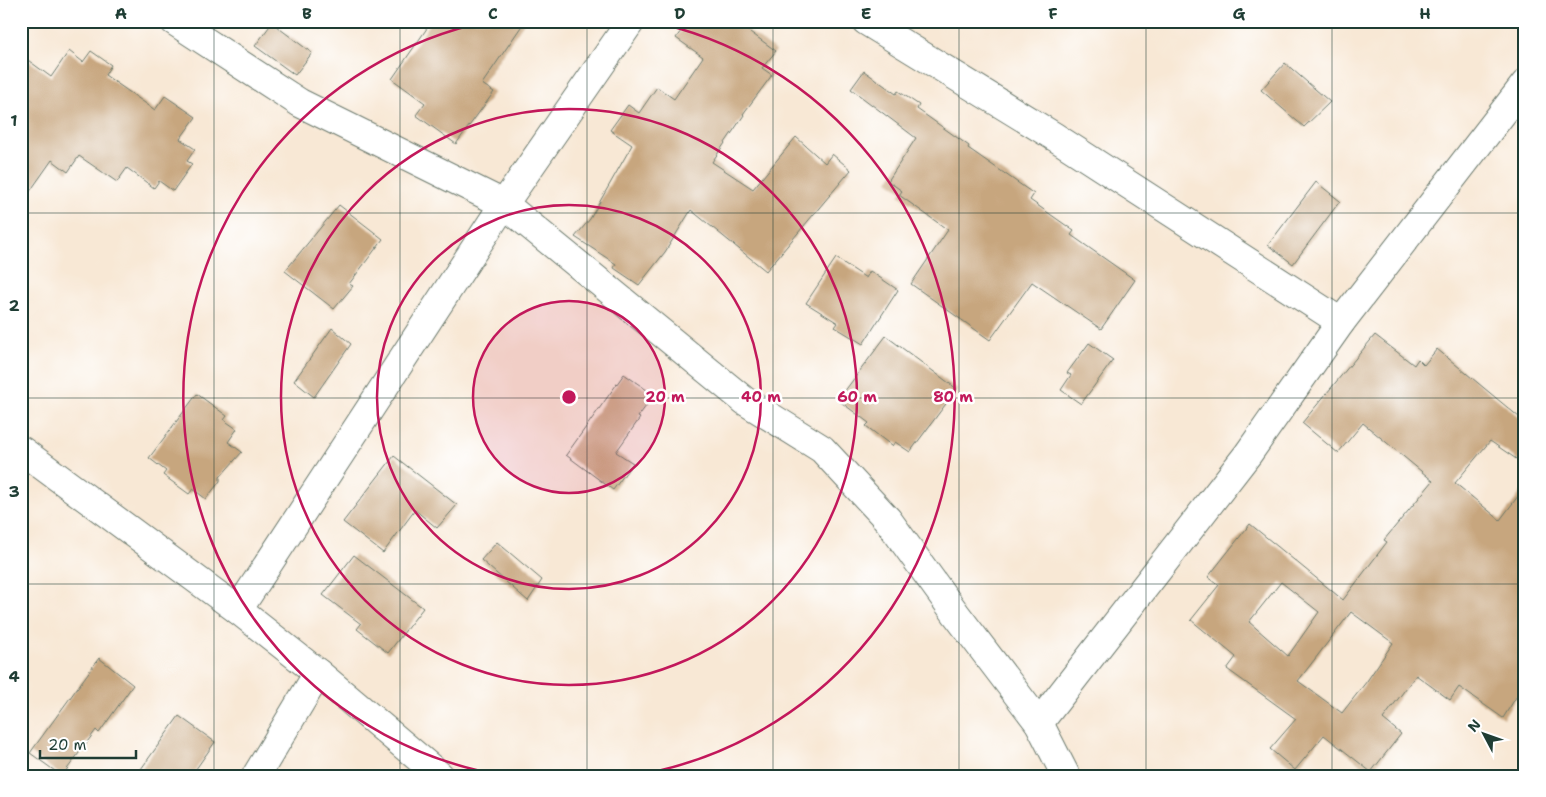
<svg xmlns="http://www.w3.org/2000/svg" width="1546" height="797" viewBox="0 0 1546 797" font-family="'Shantell Sans',sans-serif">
<rect width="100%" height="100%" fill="#fff"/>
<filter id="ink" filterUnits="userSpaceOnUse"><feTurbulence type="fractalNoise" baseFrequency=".02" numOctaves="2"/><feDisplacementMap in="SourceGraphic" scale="10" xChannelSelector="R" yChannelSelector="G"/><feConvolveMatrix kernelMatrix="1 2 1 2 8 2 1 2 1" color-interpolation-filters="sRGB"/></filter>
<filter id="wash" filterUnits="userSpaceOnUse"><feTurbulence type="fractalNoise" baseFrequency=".0096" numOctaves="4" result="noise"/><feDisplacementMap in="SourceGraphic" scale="20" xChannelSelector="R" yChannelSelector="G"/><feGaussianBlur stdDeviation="1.12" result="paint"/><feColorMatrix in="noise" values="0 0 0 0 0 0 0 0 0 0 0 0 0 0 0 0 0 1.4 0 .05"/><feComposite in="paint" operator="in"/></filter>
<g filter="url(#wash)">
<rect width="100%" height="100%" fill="#f8e8d5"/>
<g id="blocks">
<g fill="#c7a67e" fill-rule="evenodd">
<path d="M 432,21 L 525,21 L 482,84 L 494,92 L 456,144 L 416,115 L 425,103 L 392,79 Z"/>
<path d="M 688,21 L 735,21 L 776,51 L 762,68 L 772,75 L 743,114 L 744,115 L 712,162 L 753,189 L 796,137 L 825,163 L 832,154 L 851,170 L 766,271 L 691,210 L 665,252 L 639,285 L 614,268 L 616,264 L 575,237 L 590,219 L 632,145 L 610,130 L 628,105 L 639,113 L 657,87 L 674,99 L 703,57 L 676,38 Z"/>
<path d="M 272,23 L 312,53 L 295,75 L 255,46 Z"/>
<path d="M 69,51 L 83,62 L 91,51 L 111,65 L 105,75 L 155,110 L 165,96 L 196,117 L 180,139 L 195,149 L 187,161 L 192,164 L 173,191 L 159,181 L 154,188 L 127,168 L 117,182 L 79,156 L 68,172 L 52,160 L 21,204 L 21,55 L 51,77 Z"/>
<path d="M 1285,63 L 1330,102 L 1304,127 L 1261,90 Z"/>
<path d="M 864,71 L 896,94 L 898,91 L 919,105 L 917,109 L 969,146 L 968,148 L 1034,194 L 1030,200 L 1074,231 L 1071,235 L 1135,280 L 1101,329 L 1032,282 L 990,340 L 911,284 L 948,230 L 899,195 L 902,191 L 888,181 L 916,138 L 851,89 Z"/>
<path d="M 1316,182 L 1340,201 L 1293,264 L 1268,245 Z"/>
<path d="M 339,205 L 383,239 L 349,284 L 353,286 L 334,309 L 285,271 Z"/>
<path d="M 836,258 L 866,278 L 870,271 L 898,290 L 863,344 L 835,327 L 838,323 L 806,303 Z"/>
<path d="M 332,328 L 351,344 L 314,397 L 294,381 Z"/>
<path d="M 1375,335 L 1414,365 L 1418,359 L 1424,365 L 1437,349 L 1525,422 L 1525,465 L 1490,441 L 1455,483 L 1500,520 L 1525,487 L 1525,683 L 1503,718 L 1459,687 L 1450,700 L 1416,675 L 1383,719 L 1401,734 L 1371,772 L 1324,735 L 1295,770 L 1270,749 L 1296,719 L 1227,669 L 1236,657 L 1191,620 L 1219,585 L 1208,577 L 1250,524 L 1343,600 L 1387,542 L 1384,540 L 1433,481 L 1363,423 L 1338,453 L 1302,423 ZM 1281,582 L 1319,612 L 1288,656 L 1249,622 ZM 1351,612 L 1393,643 L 1367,681 L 1342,713 L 1298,681 Z"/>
<path d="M 886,336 L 957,389 L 910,452 L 895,442 L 892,446 L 866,426 L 869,423 L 838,400 Z"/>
<path d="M 1089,343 L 1113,360 L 1081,404 L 1061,390 L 1071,375 L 1067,373 Z"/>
<path d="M 624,374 L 654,395 L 638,417 L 640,418 L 616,452 L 633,463 L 613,490 L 566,455 Z"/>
<path d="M 197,394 L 227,416 L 224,420 L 237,429 L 228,442 L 242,452 L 220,477 L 220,481 L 206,499 L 193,489 L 189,494 L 163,475 L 166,471 L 149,458 Z"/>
<path d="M 394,456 L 457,505 L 437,528 L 415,510 L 383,553 L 343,522 Z"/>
<path d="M 497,542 L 542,580 L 528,601 L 481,560 Z"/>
<path d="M 354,555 L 423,608 L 388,653 L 357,629 L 361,624 L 323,595 Z"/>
<path d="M 99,658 L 133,685 L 99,733 L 96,730 L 62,776 L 30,753 Z"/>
<path d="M 179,716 L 215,742 L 191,776 L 136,776 Z"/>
</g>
</g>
</g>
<g filter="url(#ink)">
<use href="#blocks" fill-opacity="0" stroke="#6b796c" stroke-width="1"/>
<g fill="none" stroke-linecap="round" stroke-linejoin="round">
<defs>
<g id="minor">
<path d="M 174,21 L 300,103 L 504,204 L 745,401 L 822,449 L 888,520 L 956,614 L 1039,723 L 1066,776"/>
<path d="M 866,21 L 1055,137 L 1341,322"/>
<path d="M 21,450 L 238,610 L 318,673 L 440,776"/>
<path d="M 238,610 L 504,204 L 631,21"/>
<path d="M 1039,723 L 1248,454 L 1341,322 L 1525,84"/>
<path d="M 256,776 L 318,673"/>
</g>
</defs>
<use href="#minor" stroke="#6b796c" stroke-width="30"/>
<use href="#minor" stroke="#fff" stroke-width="28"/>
</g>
</g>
<path fill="none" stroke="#1f3d34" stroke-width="1" stroke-opacity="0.55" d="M 214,21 L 214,776M 400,21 L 400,776M 587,21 L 587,776M 773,21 L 773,776M 959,21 L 959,776M 1146,21 L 1146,776M 1332,21 L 1332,776M 21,213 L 1525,213M 21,398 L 1525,398M 21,584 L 1525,584"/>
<circle cx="569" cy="397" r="96" fill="#c2185b" fill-opacity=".12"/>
<g fill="none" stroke="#c2185b" stroke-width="2.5">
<circle cx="569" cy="397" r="96"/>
<circle cx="569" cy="397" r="192"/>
<circle cx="569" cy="397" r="288"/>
<path d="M506 776A384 384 0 0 1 489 21M649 21A384 384 0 0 1 632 776"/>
</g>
<circle cx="569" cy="397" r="8" fill="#c2185b" stroke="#fff" stroke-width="2.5"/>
<g font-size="15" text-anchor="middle" font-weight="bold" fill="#c2185b" stroke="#fff" stroke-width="5" stroke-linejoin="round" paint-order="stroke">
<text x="665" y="402">20 m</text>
<text x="761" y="402">40 m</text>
<text x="857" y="402">60 m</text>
<text x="953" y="402">80 m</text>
</g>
<rect width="1546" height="797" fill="none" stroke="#fff" stroke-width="55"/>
<g transform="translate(1484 734) rotate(311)" stroke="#ffffff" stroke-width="4" paint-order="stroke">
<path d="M0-4L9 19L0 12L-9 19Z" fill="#1f3d34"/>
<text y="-8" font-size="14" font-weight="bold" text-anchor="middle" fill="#1f3d34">N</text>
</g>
<path d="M40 750v8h96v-8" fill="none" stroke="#1f3d34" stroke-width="2.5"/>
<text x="48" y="750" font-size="15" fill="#1f3d34" stroke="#ffffff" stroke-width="4" paint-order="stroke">20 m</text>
<rect x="28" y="28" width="1490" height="742" fill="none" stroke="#1f3d34" stroke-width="2"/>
<g font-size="16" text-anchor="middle" font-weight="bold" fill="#1f3d34">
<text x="121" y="19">A</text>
<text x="307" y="19">B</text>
<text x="493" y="19">C</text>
<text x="680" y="19">D</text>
<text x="866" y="19">E</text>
<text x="1053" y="19">F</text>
<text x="1239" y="19">G</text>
<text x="1425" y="19">H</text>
<text x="14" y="126">1</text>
<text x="14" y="311">2</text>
<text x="14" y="497">3</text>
<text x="14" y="682">4</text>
</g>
</svg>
